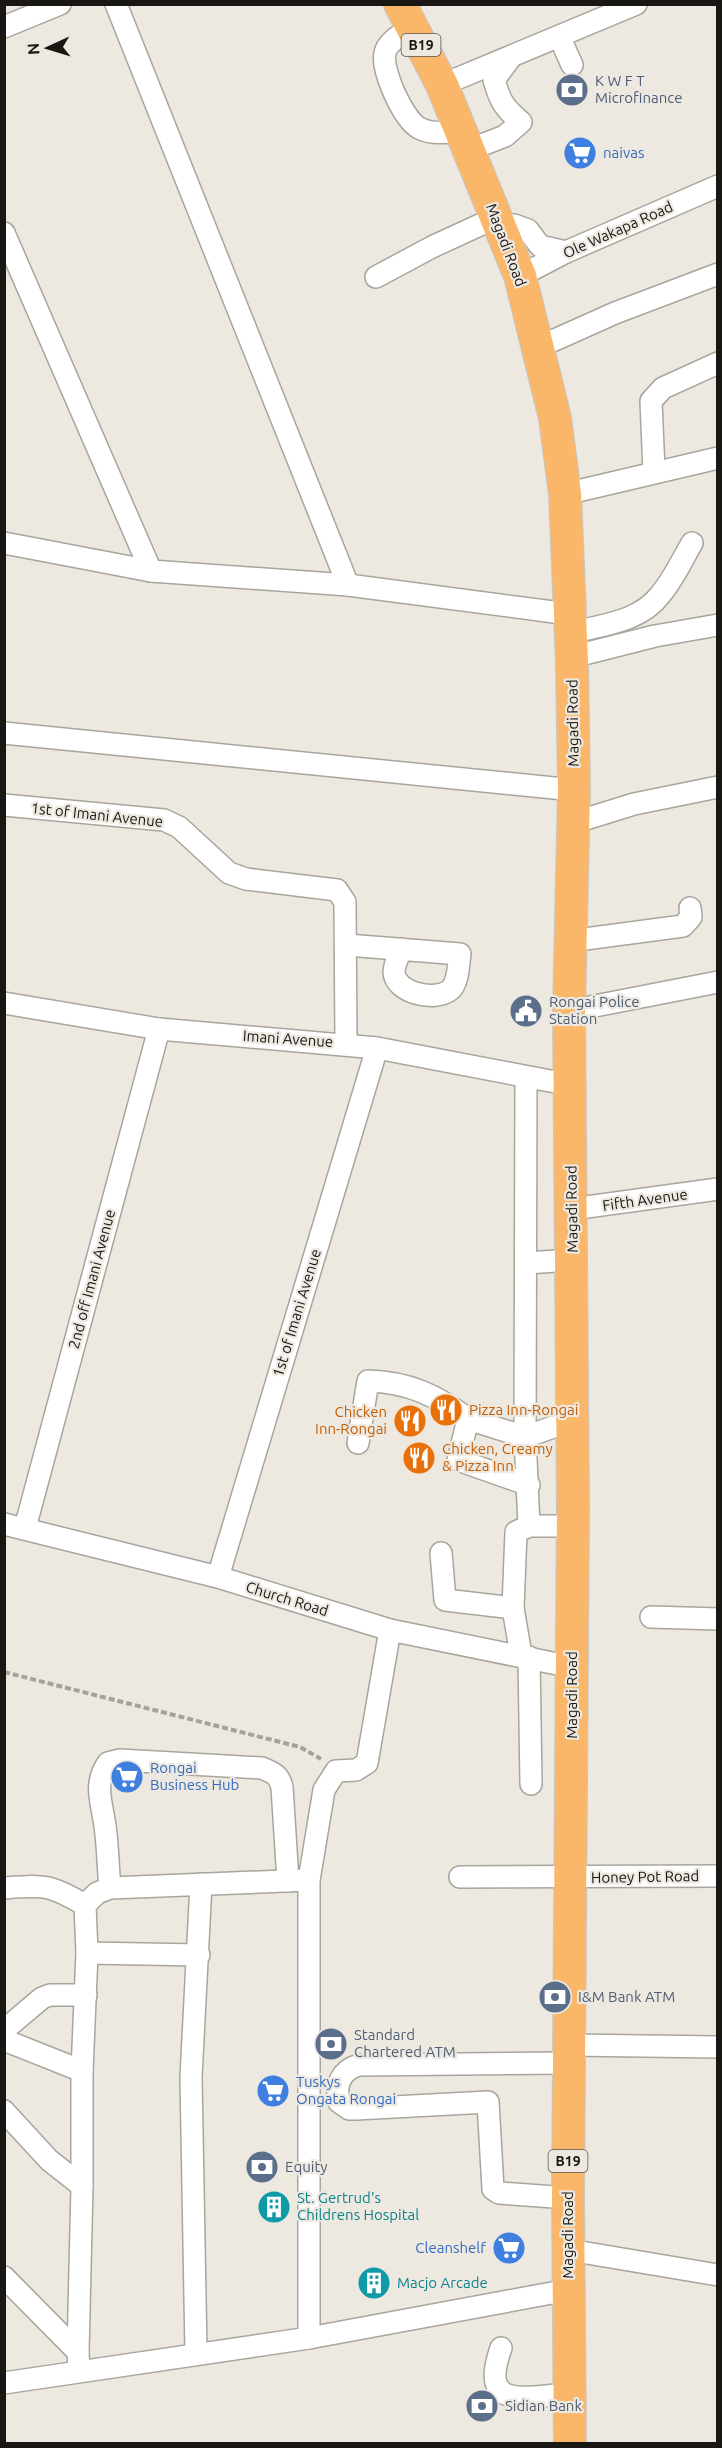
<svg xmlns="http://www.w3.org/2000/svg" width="722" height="2448" viewBox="0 0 722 2448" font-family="Ubuntu,sans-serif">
<rect width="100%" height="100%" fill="#ede8e0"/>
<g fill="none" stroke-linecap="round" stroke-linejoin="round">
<defs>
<g id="minor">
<path d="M 116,4 L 348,585"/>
<path d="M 4,27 L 60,4"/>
<path d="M 412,27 C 403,33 387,42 385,53 C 381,70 403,119 419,128 C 432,135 447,133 460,130"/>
<path d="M 560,38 L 572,65"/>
<path d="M 442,85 L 636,4"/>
<path d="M 469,150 L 505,136 L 521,122 C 504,108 500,101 494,80 L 511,57"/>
<path d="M 500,225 L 514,225 L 528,230 L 540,246 L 566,252"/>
<path d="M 4,233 L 151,571"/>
<path d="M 520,276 L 566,252 L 718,186"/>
<path d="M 376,277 L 432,247 L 497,217"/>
<path d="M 539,347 L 615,313 L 718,274"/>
<path d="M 654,471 L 651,401 L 663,388 L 718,363"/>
<path d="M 565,494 L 718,458"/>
<path d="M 4,543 L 151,571 L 348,585 L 569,614"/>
<path d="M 571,633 C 601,625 640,622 660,595 C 673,580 682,560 692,543"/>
<path d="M 572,657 L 655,636 L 718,625"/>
<path d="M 4,733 L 574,790"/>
<path d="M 4,805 L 164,820 L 179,827 L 229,873 L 246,879 L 337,890 L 345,902 L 346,1044"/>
<path d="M 573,823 L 634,804 L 718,787"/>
<path d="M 570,941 L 683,926 L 691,917 L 690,908"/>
<path d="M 347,945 L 460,954 C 458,965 459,982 450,990 C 435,1002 395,993 394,972 C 394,965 399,955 401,949"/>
<path d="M 4,1003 L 159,1029 L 377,1048 L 571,1085"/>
<path d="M 569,1011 L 718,982"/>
<path d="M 526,1077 L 525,1437 L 529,1526 L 573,1526"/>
<path d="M 572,1209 L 718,1189"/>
<path d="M 526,1263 L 572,1260"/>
<path d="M 358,1443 L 368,1381 C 408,1382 436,1395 468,1419"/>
<path d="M 529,1485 L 458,1460 L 468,1419 L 525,1437 L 573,1420"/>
<path d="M 4,1524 L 218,1577 L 390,1630 L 572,1667"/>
<path d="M 25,1528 L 159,1029"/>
<path d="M 441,1553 L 445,1600 L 513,1608"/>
<path d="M 218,1577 L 377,1048"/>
<path d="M 651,1617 L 718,1619"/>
<path d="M 521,1655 L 513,1608 L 516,1532 L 529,1526"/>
<path d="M 529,1657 L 531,1784"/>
<path d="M 460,1877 L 718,1876"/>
<path d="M 4,1888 C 45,1885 49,1884 85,1905"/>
<path d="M 110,1888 C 108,1868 108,1847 105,1826 C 102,1803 93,1784 108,1763 L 120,1760 L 262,1768 C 274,1773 279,1775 282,1787 L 288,1881"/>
<path d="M 87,1953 L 199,1955"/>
<path d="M 4,2030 L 42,1998 L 50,1995 L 86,1995"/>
<path d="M 4,2040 L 82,2071"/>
<path d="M 569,2045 L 718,2047"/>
<path d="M 4,2111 L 49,2160 L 82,2186"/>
<path d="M 568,2198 L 499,2193 L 493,2189 L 488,2102 L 356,2109 L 349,2109 L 339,2102 C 335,2085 341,2070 359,2065 L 569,2063"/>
<path d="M 569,2250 L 718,2275"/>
<path d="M 4,2277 L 78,2352"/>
<path d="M 309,2338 L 309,1880 L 324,1790 L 336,1771 L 356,1770 L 367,1763 L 390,1630"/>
<path d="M 501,2348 C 478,2412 526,2396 569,2394"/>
<path d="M 196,2353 L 191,2077 L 201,1884"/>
<path d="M 79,2370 L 78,2352 L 82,2186 L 82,2071 L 87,1953 L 85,1905 L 97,1893 L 110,1888 L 309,1880"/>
<path d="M 4,2383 L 309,2338 L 568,2290"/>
</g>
<path id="highway" d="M 400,4 L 442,85 L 520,276 L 555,418 L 565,494 L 572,663 L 574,790 L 569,1011 L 573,1507 L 568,2198 L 570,2444"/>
</defs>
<use href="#minor" stroke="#a9a59d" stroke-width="24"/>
<use href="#highway" stroke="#c8c7c7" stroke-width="34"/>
<path stroke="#a5a19b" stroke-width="4" stroke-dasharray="6 3" stroke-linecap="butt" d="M 4,1672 L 300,1747 L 321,1759"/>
<use href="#minor" stroke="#fff" stroke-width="21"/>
<use href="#highway" stroke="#fab769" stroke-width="32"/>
</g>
<defs>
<symbol id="bank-disc" viewBox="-11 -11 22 22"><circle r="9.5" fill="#5c6f8a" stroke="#ede8e0"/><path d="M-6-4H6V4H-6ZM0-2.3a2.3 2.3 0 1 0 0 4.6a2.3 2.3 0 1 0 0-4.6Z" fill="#fff"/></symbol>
<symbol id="supermarket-disc" viewBox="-11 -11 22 22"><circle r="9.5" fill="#3f7fe0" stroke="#ede8e0"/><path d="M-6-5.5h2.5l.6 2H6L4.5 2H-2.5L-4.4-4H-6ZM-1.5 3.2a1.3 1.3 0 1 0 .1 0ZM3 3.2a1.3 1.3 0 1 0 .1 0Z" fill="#fff"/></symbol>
<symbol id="civic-disc" viewBox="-11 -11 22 22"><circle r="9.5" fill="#5c6f8a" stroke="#ede8e0"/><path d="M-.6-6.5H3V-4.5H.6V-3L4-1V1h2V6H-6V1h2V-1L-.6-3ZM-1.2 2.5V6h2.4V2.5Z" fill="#fff"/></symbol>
<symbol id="restaurant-disc" viewBox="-11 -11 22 22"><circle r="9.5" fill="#e8710a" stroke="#ede8e0"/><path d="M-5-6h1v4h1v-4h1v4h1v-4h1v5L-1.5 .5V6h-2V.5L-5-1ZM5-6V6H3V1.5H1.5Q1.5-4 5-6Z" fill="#fff"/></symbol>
<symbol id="building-disc" viewBox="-11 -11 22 22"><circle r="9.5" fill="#0f9aa8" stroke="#ede8e0"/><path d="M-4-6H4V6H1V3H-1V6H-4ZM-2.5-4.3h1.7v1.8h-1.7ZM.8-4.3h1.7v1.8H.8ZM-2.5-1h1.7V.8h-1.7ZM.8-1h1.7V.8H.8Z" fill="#fff"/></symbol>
</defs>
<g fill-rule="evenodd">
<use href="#bank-disc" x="553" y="71" width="38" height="38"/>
<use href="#supermarket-disc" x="561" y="134" width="38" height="38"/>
<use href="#civic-disc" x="507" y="992" width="38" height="38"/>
<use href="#restaurant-disc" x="427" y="1391" width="38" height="38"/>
<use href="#restaurant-disc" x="391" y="1402" width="38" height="38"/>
<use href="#restaurant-disc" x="400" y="1439" width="38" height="38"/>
<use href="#supermarket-disc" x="108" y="1758" width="38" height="38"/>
<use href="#bank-disc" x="536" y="1978" width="38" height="38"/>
<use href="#bank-disc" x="312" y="2025" width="38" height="38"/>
<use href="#supermarket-disc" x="254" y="2072" width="38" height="38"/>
<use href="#bank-disc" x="243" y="2148" width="38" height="38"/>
<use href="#building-disc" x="255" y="2188" width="38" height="38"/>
<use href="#supermarket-disc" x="490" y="2229" width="38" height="38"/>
<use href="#building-disc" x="355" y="2264" width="38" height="38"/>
<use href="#bank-disc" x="463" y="2387" width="38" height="38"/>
</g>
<g text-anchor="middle" stroke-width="4.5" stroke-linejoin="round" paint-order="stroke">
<g fill="#ede8e0" stroke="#595651" stroke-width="1.5">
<rect x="401.5" y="34" width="39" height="22" rx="4.5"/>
<rect x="548.5" y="2150" width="39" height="22" rx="4.5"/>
</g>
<g font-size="14" font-weight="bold" fill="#191714">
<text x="421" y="50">B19</text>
<text x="568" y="2166">B19</text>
</g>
<g font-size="15" fill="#4e5e75" stroke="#ede8e0" text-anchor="start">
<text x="595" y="86">K W F T<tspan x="595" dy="17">Microfinance</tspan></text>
<text x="549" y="1007">Rongai Police<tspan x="549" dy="17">Station</tspan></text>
<text x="578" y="2002">I&amp;M Bank ATM</text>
<text x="354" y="2040">Standard<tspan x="354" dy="17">Chartered ATM</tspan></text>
<text x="285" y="2172">Equity</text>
<text x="505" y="2411">Sidian Bank</text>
</g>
<g font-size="15" fill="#366cbe" stroke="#ede8e0" text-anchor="start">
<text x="603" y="158">naivas</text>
<text x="150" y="1773">Rongai<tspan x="150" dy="17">Business Hub</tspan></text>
<text x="296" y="2087">Tuskys<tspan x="296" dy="17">Ongata Rongai</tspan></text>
<text x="486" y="2253" text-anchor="end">Cleanshelf</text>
</g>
<g font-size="15" fill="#191714" stroke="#ede8e0">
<text transform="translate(618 230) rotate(-24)" y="5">Ole Wakapa Road</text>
<text transform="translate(506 245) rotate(69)" y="5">Magadi Road</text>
<text transform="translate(573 723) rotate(-91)" y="5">Magadi Road</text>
<text transform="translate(97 815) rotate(6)" y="5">1st of Imani Avenue</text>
<text transform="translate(288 1039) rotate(4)" y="5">Imani Avenue</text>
<text transform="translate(645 1200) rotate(-8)" y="5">Fifth Avenue</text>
<text transform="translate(572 1209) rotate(-91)" y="5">Magadi Road</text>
<text transform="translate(92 1279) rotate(-75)" y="5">2nd off Imani Avenue</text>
<text transform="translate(297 1313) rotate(-73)" y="5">1st of Imani Avenue</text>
<text transform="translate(287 1599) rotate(17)" y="5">Church Road</text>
<text transform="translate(572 1695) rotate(-90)" y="5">Magadi Road</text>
<text transform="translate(645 1877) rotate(-1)" y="5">Honey Pot Road</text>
<text transform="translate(568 2235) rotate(-90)" y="5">Magadi Road</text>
</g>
<g font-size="15" fill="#c56008" stroke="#ede8e0" text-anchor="start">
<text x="469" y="1415">Pizza Inn-Rongai</text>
<text x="387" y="1417" text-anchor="end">Chicken<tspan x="387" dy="17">Inn-Rongai</tspan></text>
<text x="442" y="1454">Chicken, Creamy<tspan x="442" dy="17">&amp; Pizza Inn</tspan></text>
</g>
<g font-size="15" fill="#0d838f" stroke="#ede8e0" text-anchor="start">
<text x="297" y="2203">St. Gertrud's<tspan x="297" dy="17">Childrens Hospital</tspan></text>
<text x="397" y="2288">Macjo Arcade</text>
</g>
</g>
<rect width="722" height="2448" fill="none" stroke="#191714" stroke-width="12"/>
<g transform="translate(48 48) rotate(266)" stroke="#ede8e0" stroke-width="4.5" paint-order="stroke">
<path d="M0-4.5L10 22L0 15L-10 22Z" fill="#191714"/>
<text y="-9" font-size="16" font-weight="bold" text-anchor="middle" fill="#191714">N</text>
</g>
</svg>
